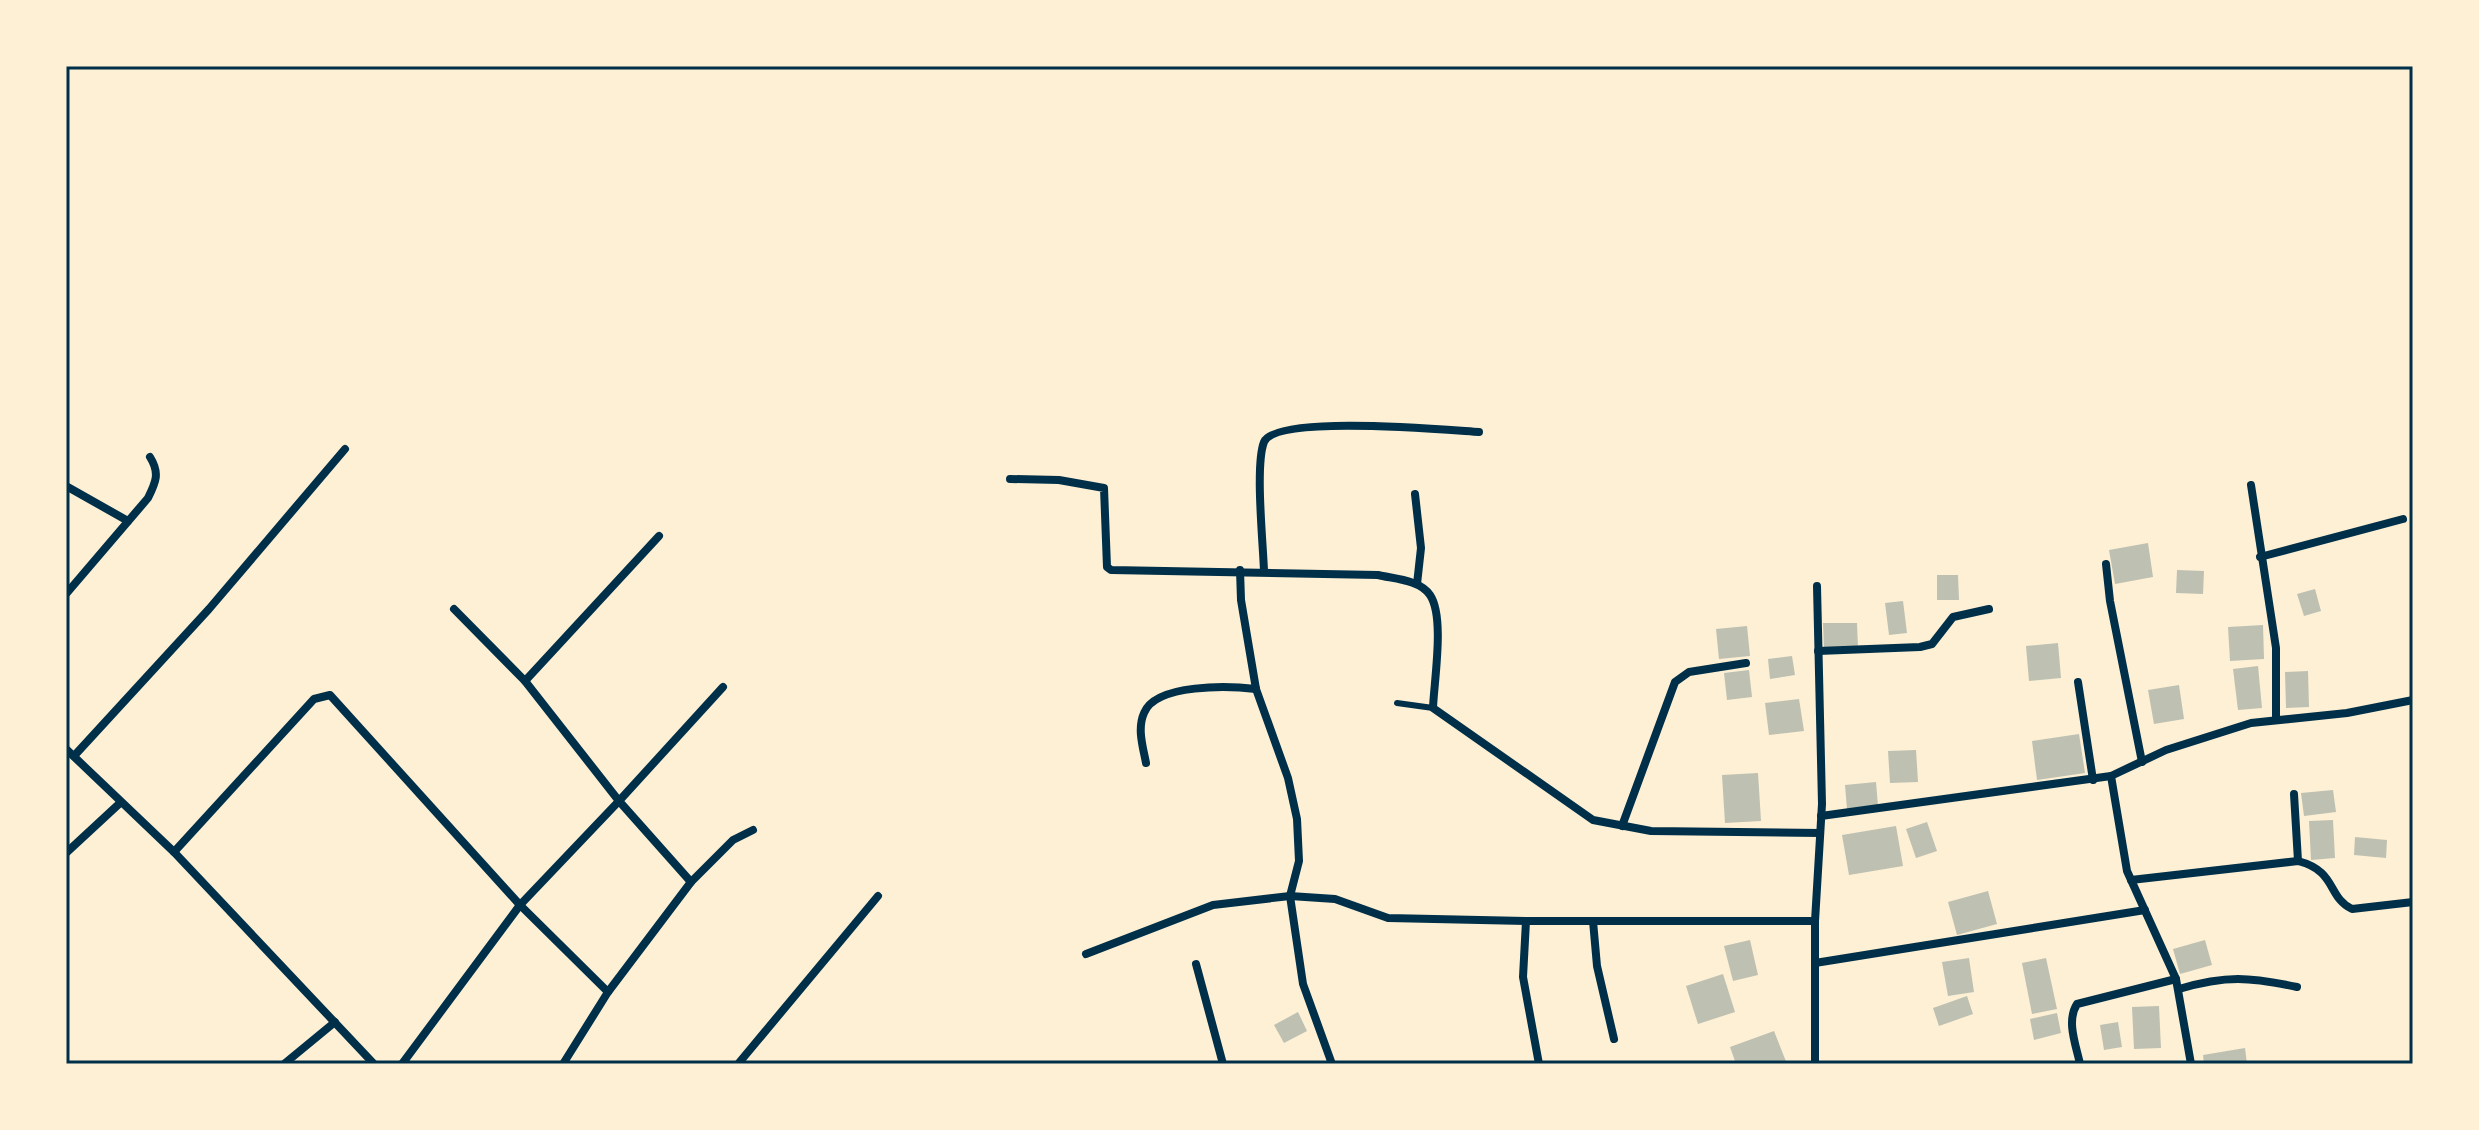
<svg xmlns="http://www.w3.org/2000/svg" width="2479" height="1130" viewBox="0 0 2479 1130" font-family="Figtree,sans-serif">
<rect width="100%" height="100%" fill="#fdf0d5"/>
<g fill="#bec0b2">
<path d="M 2148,543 L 2153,577 L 2115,584 L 2109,550 Z"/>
<path d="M 2177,570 L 2204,571 L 2203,594 L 2176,593 Z"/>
<path d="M 1937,575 L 1958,575 L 1959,600 L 1937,600 Z"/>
<path d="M 2315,589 L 2321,611 L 2304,616 L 2297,594 Z"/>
<path d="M 1903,601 L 1907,633 L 1889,635 L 1885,603 Z"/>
<path d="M 1823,623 L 1857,623 L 1858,648 L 1824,649 Z"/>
<path d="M 2263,625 L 2264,659 L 2230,661 L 2228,627 Z"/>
<path d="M 1747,626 L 1750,656 L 1719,659 L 1716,629 Z"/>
<path d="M 2058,643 L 2061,678 L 2029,681 L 2026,646 Z"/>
<path d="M 1792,656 L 1795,675 L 1770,679 L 1768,659 Z"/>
<path d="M 2258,666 L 2262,708 L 2238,710 L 2233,669 Z"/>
<path d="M 1749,670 L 1752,697 L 1727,700 L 1724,673 Z"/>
<path d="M 2308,671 L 2309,707 L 2286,708 L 2285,672 Z"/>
<path d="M 2179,685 L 2184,719 L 2154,724 L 2148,690 Z"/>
<path d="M 1799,699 L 1804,731 L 1769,735 L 1765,703 Z"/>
<path d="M 2079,734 L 2085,773 L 2037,780 L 2032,741 Z"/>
<path d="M 1916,750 L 1918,782 L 1890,783 L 1888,751 Z"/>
<path d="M 1758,773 L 1761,821 L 1725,823 L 1722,775 Z"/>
<path d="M 1876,782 L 1878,806 L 1847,809 L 1845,785 Z"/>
<path d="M 2333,790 L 2336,812 L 2304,816 L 2301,793 Z"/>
<path d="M 2333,820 L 2335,858 L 2311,860 L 2309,821 Z"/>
<path d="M 1927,822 L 1937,851 L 1916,858 L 1906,829 Z"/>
<path d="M 1896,826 L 1903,866 L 1849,875 L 1842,835 Z"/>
<path d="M 2355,837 L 2387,840 L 2386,858 L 2354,855 Z"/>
<path d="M 1988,891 L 1997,924 L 1957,935 L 1948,902 Z"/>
<path d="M 1750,940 L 1758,975 L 1733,981 L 1724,946 Z"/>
<path d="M 2205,940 L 2212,965 L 2180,974 L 2173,949 Z"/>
<path d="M 1969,958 L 1974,992 L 1948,996 L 1942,962 Z"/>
<path d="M 2046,958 L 2057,1009 L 2032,1014 L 2022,963 Z"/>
<path d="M 1723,974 L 1735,1012 L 1698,1024 L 1686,986 Z"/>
<path d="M 1967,996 L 1973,1014 L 1939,1026 L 1933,1008 Z"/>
<path d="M 2159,1006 L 2161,1048 L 2134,1049 L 2132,1007 Z"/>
<path d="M 1298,1012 L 1307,1031 L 1284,1043 L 1274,1025 Z"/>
<path d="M 2057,1013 L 2061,1033 L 2034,1040 L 2030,1019 Z"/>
<path d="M 2118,1022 L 2122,1047 L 2104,1050 L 2100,1025 Z"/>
<path d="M 1774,1031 L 1787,1064 L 1736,1064 L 1730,1047 Z"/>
<path d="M 2245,1048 L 2247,1064 L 2204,1064 L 2203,1055 Z"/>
</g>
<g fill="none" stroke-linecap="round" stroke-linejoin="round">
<path stroke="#003049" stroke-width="6" d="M 1397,703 L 1433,708"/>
<g stroke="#003049" stroke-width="8">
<path d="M 1010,479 L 1059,480 L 1104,488 L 1107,567 L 1111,570 L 1378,575 C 1395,579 1420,580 1430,595 C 1445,617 1434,681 1433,708 L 1593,820 L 1651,831 L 1820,833"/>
<path d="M 2251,485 L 2276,648 L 2276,720"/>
<path d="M 66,486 L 128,521"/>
<path d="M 1415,494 L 1421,548 L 1417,584"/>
<path d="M 2260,557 L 2403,519"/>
<path d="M 2106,564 L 2110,601 L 2142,762"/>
<path d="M 1240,570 L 1241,600 L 1256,689 L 1288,778 L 1297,819 L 1299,861 L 1290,896 L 1303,984 L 1332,1064"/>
<path d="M 1264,571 C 1263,542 1255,465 1264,442 C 1276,414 1447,430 1479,432"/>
<path d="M 66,594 L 148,498 C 156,482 160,473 150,457"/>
<path d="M 1818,651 L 1920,647 L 1932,644 L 1953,617 L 1989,609"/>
<path d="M 525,681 L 659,536"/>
<path d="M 2078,682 L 2093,780"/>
<path d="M 723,687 L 619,801 L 691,882 L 733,840 L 753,830"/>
<path d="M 66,749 L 174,852 L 374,1064"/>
<path d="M 74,756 L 209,609 L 345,449"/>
<path d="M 1146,763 C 1143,747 1137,729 1144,713 C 1156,683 1230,686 1256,689"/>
<path d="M 2294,794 L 2298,861"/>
<path d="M 1821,816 L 2111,776"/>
<path d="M 1622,826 L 1675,682 L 1689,672 L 1746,663"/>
<path d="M 174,852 L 314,699 L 330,695 L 520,905 L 608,992"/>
<path d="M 66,853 L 120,803"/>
<path d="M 2131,880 L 2298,861 C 2337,871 2327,897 2352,909 L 2413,902"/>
<path d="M 1526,921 L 1523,977 L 1539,1064"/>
<path d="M 1593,921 L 1597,966 L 1614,1039"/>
<path d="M 1086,954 L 1213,905 L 1290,896 L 1335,899 L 1388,918 L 1526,921 L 1815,921"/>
<path d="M 1815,963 L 2145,910"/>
<path d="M 1196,964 L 1223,1064"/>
<path d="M 2179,989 C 2226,975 2250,977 2297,987"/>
<path d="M 284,1064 L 335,1022"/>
<path d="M 402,1064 L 520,905 L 619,801 L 525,681 L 454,609"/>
<path d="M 563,1064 L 608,992 L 691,882"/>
<path d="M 738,1064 L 878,896"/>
<path d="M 1815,1064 L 1815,921 L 1822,804 L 1817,586"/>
<path d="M 2080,1064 C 2076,1045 2066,1021 2077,1004 L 2176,979"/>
<path d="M 2191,1064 L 2176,979 L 2127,871 L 2111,776 L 2166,750 L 2251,723 L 2347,713 L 2413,700"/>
</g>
</g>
<rect width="2479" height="1130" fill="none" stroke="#fdf0d5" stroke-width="136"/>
<rect x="68" y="68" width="2343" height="994" fill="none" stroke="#003049" stroke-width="3"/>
</svg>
